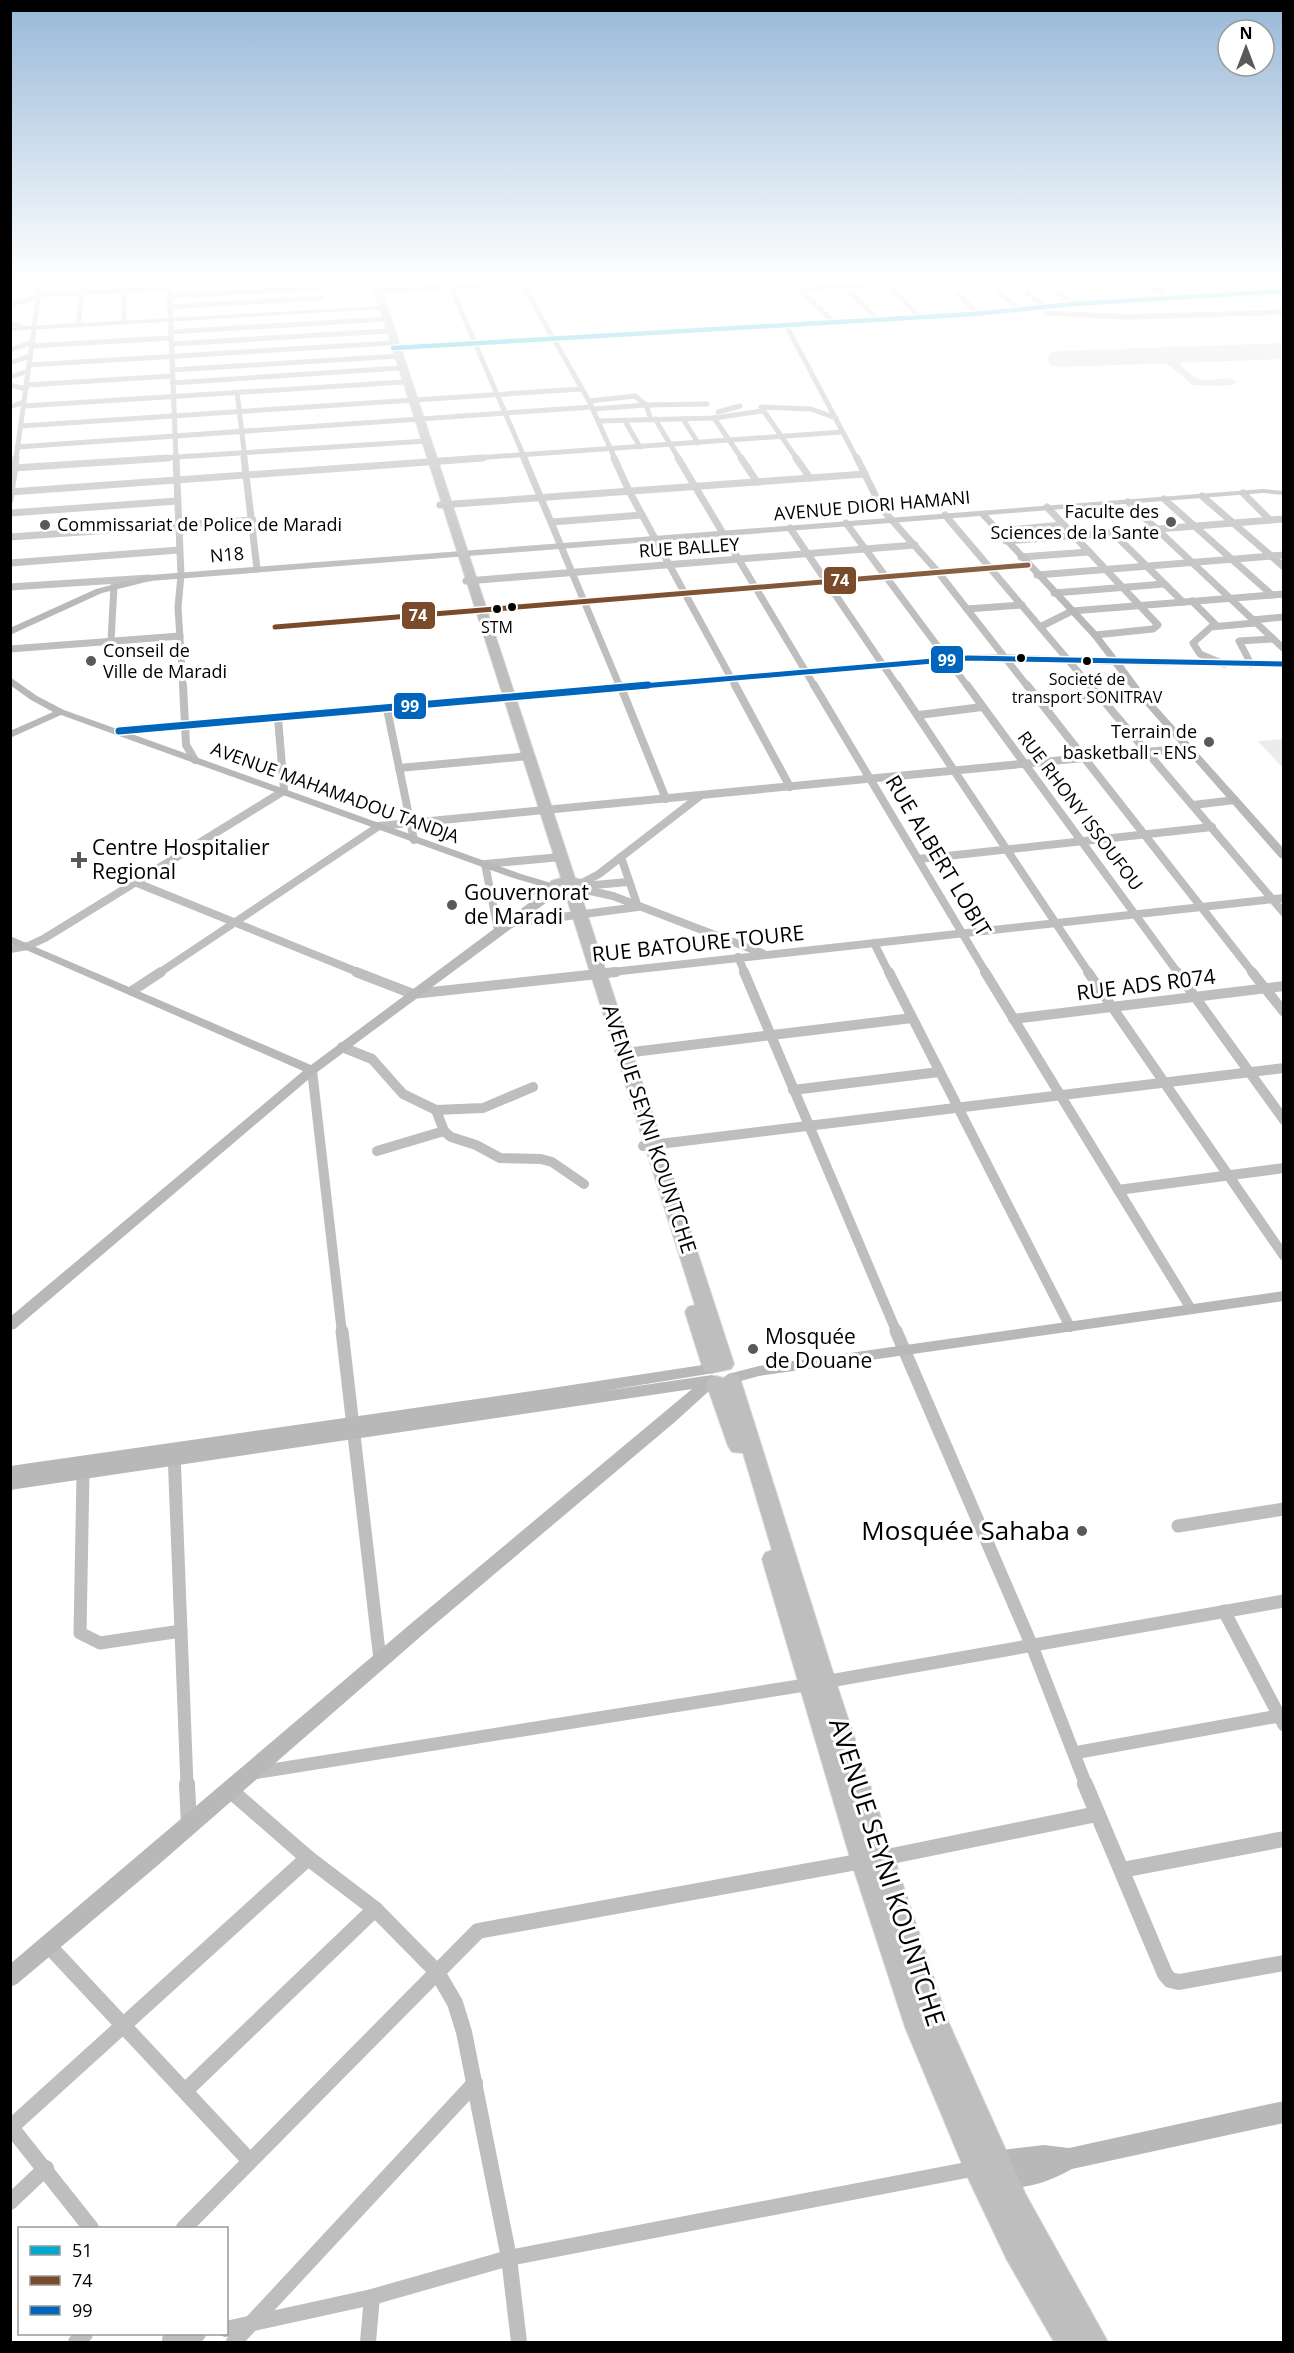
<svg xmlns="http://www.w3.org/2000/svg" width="1294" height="2353" viewBox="0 0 1294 2353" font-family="'Open Sans',sans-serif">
<rect width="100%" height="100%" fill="#fff"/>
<path fill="#ececec" d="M 1283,739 L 1283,766 L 1281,766 L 1258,741 Z"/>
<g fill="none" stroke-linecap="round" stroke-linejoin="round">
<g fill="#dedede" fill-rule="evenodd">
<path d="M 1079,352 L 1110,354 L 1115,357 L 1110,360 L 1070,365 L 1056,357 L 1061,354 Z"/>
<path d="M 1183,352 L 1188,355 L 1177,361 C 1183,367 1191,376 1199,379 C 1211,383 1227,374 1237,382 L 1231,385 L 1219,386 L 1193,385 L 1167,364 L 1139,356 L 1144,353 L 1167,358 Z"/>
</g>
<path fill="#dedede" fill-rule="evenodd" d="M 1284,343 L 1284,359 L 1061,367 L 1051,365 L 1047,359 L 1051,353 L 1061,351 Z"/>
<defs>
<g id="highway">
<path d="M 370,278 L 378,278 L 575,878 L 585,881 L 587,884 L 586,891 L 581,895 L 734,1364 L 731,1369 L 712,1373 L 705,1371 L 702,1366 L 685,1312 L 688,1307 L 695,1305 L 567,899 L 550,893 L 548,890 L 551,881 L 561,878 ZM 569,885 L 572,888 L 563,888 L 563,887 Z"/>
<path d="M 731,1374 L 738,1376 L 741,1381 L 836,1682 L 948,2021 L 1026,2195 L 1108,2342 L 1054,2342 L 1007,2260 L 968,2178 L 905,2027 L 851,1861 L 762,1559 L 765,1553 L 772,1550 L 743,1453 L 732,1452 L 728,1446 L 706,1383 L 709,1378 L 716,1376 L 723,1378 Z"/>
</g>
</defs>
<use href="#highway" stroke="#dbdbdb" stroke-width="2"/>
<g stroke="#bebebe" stroke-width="5">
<path d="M 124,278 L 124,322"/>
<path d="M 169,278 L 176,459"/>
<path d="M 447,278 L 525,459"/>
<path d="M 519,278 L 589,401 L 615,459"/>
<path d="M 787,278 L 834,322"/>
<path d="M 1040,278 L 1073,304"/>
<path d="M 1141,278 L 1169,298"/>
<path d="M 1208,278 L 1230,294"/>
<path d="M 788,279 L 807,278"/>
<path d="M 882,279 L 920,317"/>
<path d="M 10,280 L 40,286"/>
<path d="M 1043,280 L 1086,278"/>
<path d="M 169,286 L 312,278"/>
<path d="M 799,289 L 887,284"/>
<path d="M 374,291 L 615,278"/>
<path d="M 850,292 L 878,319"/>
<path d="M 998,292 L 1020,310"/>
<path d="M 1028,293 L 1046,307"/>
<path d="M 958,294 L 978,314"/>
<path d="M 40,295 L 169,288"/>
<path d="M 169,296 L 319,288"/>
<path d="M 10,305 L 39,296"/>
<path d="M 169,307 L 321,298"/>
<path d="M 1047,313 L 1127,317 L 1284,312"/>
<path d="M 10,323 L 25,328"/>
<path d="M 78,325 L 84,278"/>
<path d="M 786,325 L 857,459"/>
<path d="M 170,332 L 387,319"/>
<path d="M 171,344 L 387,331"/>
<path d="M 32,346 L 170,338"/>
<path d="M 393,348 L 975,314 L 1073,304 L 1284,291"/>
<path d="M 10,350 L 33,342"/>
<path d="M 10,363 L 27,357"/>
<path d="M 29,365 L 391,343"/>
<path d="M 172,370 L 399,356"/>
<path d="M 10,377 L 28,371"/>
<path d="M 172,383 L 399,368"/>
<path d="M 10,385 L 26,389"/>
<path d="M 27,385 L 172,376"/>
<path d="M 237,392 L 245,459"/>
<path d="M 589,401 L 635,396 L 646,405"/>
<path d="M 24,406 L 403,382"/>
<path d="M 10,407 L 24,402"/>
<path d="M 593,409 L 646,405"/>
<path d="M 718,412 L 740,406"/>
<path d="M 714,418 L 742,459"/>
<path d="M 655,419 L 679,459"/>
<path d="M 683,419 L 698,443"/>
<path d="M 651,420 L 646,405 L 707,404"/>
<path d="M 598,421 L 714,418 L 762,411"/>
<path d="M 625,421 L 640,447"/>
<path d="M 21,426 L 581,389"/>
<path d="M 17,447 L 592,407"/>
<path d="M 16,459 L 41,278"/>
<path d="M 145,459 L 426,441"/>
<path d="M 462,459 L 842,432"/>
<path d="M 797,459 L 761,407 L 811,409 L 836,418"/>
</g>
<g stroke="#bebebe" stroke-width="7">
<path d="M 176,458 L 181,575 L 178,607 L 183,687"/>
<path d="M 244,458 L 257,569"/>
<path d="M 524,458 L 620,687"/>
<path d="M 614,458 L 629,491 L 736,687"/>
<path d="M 678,458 L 815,687"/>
<path d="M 741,458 L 757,482"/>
<path d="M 796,458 L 810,478"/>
<path d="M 857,458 L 882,509 L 938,572 L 1028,687"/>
<path d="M 14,468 L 168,458"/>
<path d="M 10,492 L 483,458"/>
<path d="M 1243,493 L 1270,520"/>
<path d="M 1202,496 L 1284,567"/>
<path d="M 1164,499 L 1272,595"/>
<path d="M 10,500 L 16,458"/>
<path d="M 1128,502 L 1284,649"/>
<path d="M 440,505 L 865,474"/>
<path d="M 1047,507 L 1158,625 L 1153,629 L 1095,635"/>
<path d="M 10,513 L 177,501"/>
<path d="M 945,515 L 1091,687"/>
<path d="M 552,522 L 642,515"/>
<path d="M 846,523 L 968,687"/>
<path d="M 790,528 L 898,687"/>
<path d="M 997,531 L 1063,525"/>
<path d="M 1112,532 L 1183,602"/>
<path d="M 10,537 L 253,520"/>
<path d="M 1006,541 L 1284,519"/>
<path d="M 1021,557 L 1089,552"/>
<path d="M 10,563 L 179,550"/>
<path d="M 1037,575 L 1284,555"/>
<path d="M 466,581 L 915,545"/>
<path d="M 10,587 L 149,578"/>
<path d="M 1054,593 L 1164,584"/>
<path d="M 1192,601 L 1216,625"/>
<path d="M 967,609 L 1022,605"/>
<path d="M 1252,620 L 1284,617"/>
<path d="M 275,627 L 1028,565"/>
<path d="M 1040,627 L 1072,611 L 1284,594"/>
<path d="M 111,641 L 114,586"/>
<path d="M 10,649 L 180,636"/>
<path d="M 1224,664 L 1200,654 L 1193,643 L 1211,627 L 1255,623"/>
<path d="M 1251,664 L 1239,641 L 1273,639"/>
</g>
<g stroke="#bebebe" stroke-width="8">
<path d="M 183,685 L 186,745 L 195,760"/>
<path d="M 620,685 L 666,799"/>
<path d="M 735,685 L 790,787"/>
<path d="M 814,685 L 986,973"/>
<path d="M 897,685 L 1089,973"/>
<path d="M 967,685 L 1178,973"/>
<path d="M 1027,685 L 1253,973"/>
<path d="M 1090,685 L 1284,913"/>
<path d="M 1038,701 L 1140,693"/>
<path d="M 387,709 L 414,840"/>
<path d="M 919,715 L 982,707"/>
<path d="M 399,768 L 529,756"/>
<path d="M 1193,805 L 1235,800"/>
<path d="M 919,859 L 1212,827"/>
<path d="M 137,883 L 360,973"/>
<path d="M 580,884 L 599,874 L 700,796"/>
<path d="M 584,886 L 628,882"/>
<path d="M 581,889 L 613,896 L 762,953"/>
<path d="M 490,896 L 554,889"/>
<path d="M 507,924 L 638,907 L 621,857"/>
<path d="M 498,930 L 485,864 L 561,857"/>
<path d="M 874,943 L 889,973"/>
<path d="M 10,949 L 28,946 L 45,938 L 282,792 L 284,790 L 278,718"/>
<path d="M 738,957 L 745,973"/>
<path d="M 159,973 L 379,826 L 1188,748"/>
<path d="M 603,973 L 1284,898"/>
</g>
<g stroke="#bebebe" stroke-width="10">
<path d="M 356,972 L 413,994 L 616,972"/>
<path d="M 744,972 L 897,1333"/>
<path d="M 889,972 L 1070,1327"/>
<path d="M 985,972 L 1191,1309"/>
<path d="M 1088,972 L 1284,1256"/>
<path d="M 1177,972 L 1284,1120"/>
<path d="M 1252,972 L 1284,1012"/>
<path d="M 132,991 L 161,972"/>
<path d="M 1013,1019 L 1284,986"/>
<path d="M 342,1047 L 372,1059 L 403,1094 L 436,1110 L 483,1108 L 533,1087"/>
<path d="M 625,1053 L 912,1018"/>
<path d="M 312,1070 L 342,1333"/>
<path d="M 793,1090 L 939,1072"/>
<path d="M 444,1131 L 451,1137 L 476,1145 L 500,1158 L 541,1159 L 552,1162 L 584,1184"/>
<path d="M 643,1146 L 1284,1068"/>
<path d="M 377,1151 L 444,1131 L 436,1110"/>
<path d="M 1118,1190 L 1284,1168"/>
</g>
<g stroke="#bebebe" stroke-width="13">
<path d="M 342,1331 L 380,1660"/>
<path d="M 896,1331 L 1032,1646 L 1086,1785"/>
<path d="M 174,1452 L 187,1785"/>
<path d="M 83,1474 L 80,1633 L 100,1643 L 181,1631"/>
<path d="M 1178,1526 L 1284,1509"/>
<path d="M 1224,1611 L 1284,1725"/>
<path d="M 1074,1753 L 1284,1715"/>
<path d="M 253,1773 L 824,1682 L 1284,1601"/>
</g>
<g stroke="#bebebe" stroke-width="16">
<path d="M 187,1784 L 189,1826"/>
<path d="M 1085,1784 L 1165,1974 L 1170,1980 L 1179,1982 L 1284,1963"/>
<path d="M 231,1791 L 308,1858 L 375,1909 L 437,1972 L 455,2003 L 464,2032 L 509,2258 L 519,2342"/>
<path d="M 882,1858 L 1097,1814"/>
<path d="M 1122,1870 L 1284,1839"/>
<path d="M 49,1946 L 249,2160"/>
<path d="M 185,2091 L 375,1909"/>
<path d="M 10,2126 L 91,2228"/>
<path d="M 11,2127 L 308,1858"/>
<path d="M 10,2202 L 46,2168"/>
<path d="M 184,2228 L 478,1931 L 863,1861"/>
<path d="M 226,2329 L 372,2297 L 509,2258 L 977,2168"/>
<path d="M 170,2339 L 198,2334"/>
<path d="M 76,2342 L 85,2334"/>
<path d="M 234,2342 L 475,2083"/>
<path d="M 368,2342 L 372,2297"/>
</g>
<g fill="#b8b8b8" fill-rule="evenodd">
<path d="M 385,306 L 383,309 L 10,331 L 10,327 Z"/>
<path d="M 1263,489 L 1284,491 L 1284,495 L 1263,493 L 988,515 L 1098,633 L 1118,659 L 1284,661 L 1284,667 L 1123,665 L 1140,688 L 1284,849 L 1284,859 L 1280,858 L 1134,692 L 1113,665 L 1003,660 L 968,661 L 129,733 L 521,874 L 558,885 L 562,891 L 316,1073 L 15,1329 L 10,1330 L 10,1317 L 303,1071 L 10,943 L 10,936 L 311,1065 L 529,903 L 551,889 L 513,878 L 61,715 L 10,738 L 10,731 L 53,712 L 31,700 L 10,685 L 10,677 L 37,696 L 64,710 L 117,729 L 968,655 L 1003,654 L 1109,659 L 1092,637 L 980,516 L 150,581 L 102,593 L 10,635 L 10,628 L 96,589 L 150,575 Z"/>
<path d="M 1284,1291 L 1284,1301 L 759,1376 L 733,1383 L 728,1382 L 725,1378 L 728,1374 L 759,1366 Z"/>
<path d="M 709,1364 L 714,1365 L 717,1369 L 714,1373 L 603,1391 L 712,1375 L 717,1377 L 720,1381 L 676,1421 L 427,1631 L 157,1866 L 17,1984 L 10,1987 L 10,1964 L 414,1621 L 692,1389 L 10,1490 L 10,1466 L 539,1390 Z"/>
<path d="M 1284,2101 L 1284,2123 L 1072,2169 C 1048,2182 1019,2194 992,2183 L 989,2175 L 991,2171 L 986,2170 L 983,2162 L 986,2154 L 994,2151 L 1044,2145 L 1069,2148 Z"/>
</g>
<use href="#highway" fill="#bebebe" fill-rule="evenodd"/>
<defs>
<path id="bus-1" d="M 393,348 L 975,314 L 1073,304 L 1284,291"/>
<path id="bus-2" d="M 275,627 L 1028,565"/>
<path id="bus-3-far1" d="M 631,687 L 968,658 L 1284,664"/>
<path id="bus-3" d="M 119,731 L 648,685"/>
</defs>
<use href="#bus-1" stroke="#fff" stroke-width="7"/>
<use href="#bus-2" stroke="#fff" stroke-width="8"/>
<use href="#bus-3-far1" stroke="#fff" stroke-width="8"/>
<use href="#bus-3" stroke="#fff" stroke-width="10"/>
<use href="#bus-1" stroke="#00a9ce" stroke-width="4.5"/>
<use href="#bus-2" stroke="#7a4b2a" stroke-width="5"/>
<use href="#bus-3-far1" stroke="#0065bd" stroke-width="5"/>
<use href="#bus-3" stroke="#0065bd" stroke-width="7"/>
</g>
<linearGradient id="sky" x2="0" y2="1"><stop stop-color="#97b8d8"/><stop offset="0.46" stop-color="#fff"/><stop offset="1" stop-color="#fff" stop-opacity="0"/></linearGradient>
<rect width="1294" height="607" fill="url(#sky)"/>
<g fill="#595959" stroke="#fff" stroke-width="2">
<circle cx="1171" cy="522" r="6"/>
<circle cx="45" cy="525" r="6"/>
<circle cx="91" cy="661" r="6"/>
<circle cx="1209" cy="742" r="6"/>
<path d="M76 851h6v6h6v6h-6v6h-6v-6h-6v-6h6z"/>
<circle cx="452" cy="905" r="6"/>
<circle cx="753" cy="1349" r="6"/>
<circle cx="1082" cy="1531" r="6"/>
</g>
<g fill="#000" stroke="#fff" stroke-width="2">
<circle cx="512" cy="607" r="5"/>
<circle cx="497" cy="609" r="5"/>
<circle cx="1021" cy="658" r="5"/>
<circle cx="1087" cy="661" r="5"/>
</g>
<g text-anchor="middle" stroke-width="6" stroke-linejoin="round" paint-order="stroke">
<g font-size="16" fill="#000" stroke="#fff">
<text x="497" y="633">STM</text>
<text x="1087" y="685">Societé de<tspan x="1087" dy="18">transport SONITRAV</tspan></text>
</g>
<g font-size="18" fill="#000" stroke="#fff">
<text transform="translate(872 506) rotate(-5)" y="6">AVENUE DIORI HAMANI</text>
<text transform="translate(689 548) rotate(-4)" y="6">RUE BALLEY</text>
<text transform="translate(227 555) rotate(-5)" y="6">N18</text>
<text transform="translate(335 793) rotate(20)" y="6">AVENUE MAHAMADOU TANDJA</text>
<text transform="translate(1080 811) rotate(53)" y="6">RUE RHONY ISSOUFOU</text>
</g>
<g font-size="18" fill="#000" stroke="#fff" text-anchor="end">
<text x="1159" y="518">Faculte des<tspan x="1159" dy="21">Sciences de la Sante</tspan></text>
<text x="57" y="531" text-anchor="start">Commissariat de Police de Maradi</text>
<text x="103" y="657" text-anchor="start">Conseil de<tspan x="103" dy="21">Ville de Maradi</tspan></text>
<text x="1197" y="738">Terrain de<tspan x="1197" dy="21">basketball - ENS</tspan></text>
</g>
<g font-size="21" fill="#000" stroke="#fff" text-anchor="start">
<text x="92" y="855">Centre Hospitalier<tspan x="92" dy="24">Regional</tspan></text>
<text x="464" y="900">Gouvernorat<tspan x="464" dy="24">de Maradi</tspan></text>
<text x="765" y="1344">Mosquée<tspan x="765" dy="24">de Douane</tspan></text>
</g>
<g font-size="21" fill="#000" stroke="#fff">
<text transform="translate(938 856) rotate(59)" y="7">RUE ALBERT LOBIT</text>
<text transform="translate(698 944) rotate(-6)" y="7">RUE BATOURE TOURE</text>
<text transform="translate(1146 985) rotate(-7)" y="7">RUE ADS R074</text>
<text transform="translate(649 1129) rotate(72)" y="7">AVENUE SEYNI KOUNTCHE</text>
</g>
<g font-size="26" fill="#000" stroke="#fff" text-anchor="end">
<text x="1070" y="1540">Mosquée Sahaba</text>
</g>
<g font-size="26" fill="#000" stroke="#fff">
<text transform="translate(887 1872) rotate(72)" y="9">AVENUE SEYNI KOUNTCHE</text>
</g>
</g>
<g stroke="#fff" stroke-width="2">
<rect x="823" y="566" width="34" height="29" rx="6" fill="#7a4b2a"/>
<rect x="401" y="601" width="35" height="29" rx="6" fill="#7a4b2a"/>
<rect x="930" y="645" width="34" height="29" rx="6" fill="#0065bd"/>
<rect x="393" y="692" width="34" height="28" rx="6" fill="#0065bd"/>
</g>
<g font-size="16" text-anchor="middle" font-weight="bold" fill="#fff">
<text x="840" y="586">74</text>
<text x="418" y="621">74</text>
<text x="947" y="666">99</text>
<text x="410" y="712">99</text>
</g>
<rect width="1294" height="2353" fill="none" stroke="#000000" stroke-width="24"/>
<rect x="18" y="2227" width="210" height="108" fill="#ffffff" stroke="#999999" stroke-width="1.5"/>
<rect x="30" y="2246" width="30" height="9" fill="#00a9ce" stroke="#999999" stroke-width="1.5"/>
<text x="72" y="2257" font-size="18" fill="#000000">51</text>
<rect x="30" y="2276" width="30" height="9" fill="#7a4b2a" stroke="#999999" stroke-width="1.5"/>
<text x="72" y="2287" font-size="18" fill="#000000">74</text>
<rect x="30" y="2306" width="30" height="9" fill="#0065bd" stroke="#999999" stroke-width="1.5"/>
<text x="72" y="2317" font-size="18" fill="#000000">99</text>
<g transform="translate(1246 48)"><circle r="28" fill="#ffffff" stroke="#999999" stroke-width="1.5"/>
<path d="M0-4.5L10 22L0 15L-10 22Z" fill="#595959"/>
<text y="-9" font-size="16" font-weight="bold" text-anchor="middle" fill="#000000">N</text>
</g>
</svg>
